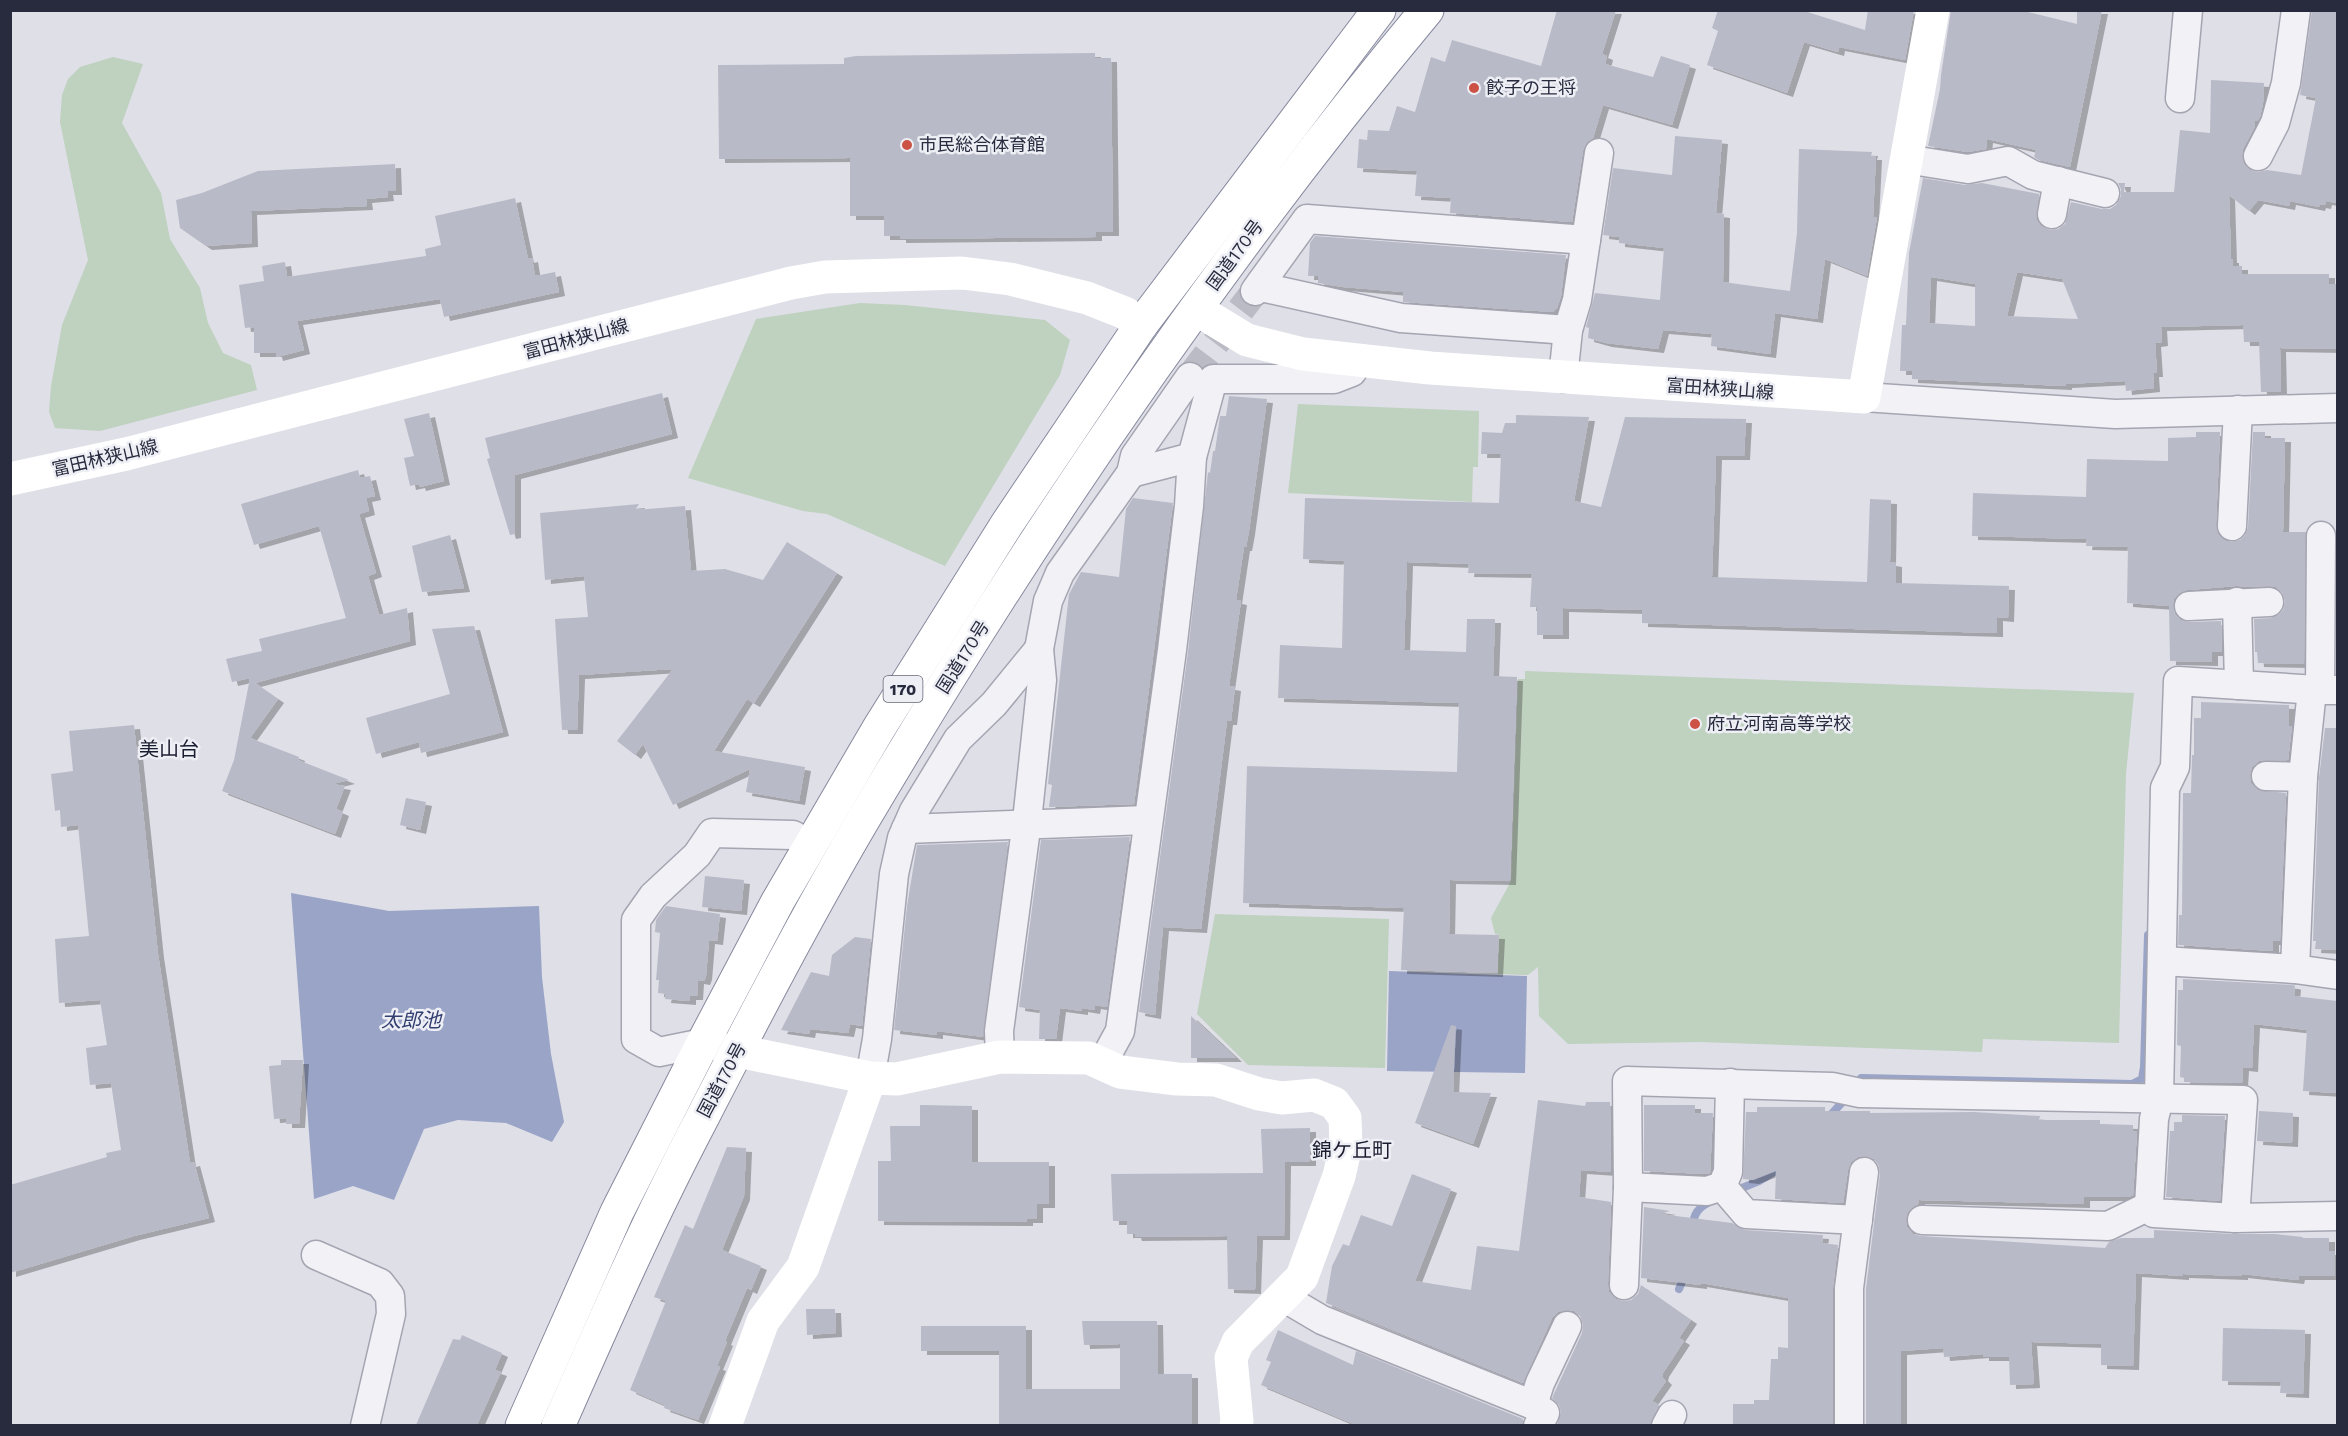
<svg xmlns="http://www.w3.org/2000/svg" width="2348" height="1436" viewBox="0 0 2348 1436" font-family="'Work Sans','Noto Sans JP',sans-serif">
<defs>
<filter id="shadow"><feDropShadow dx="6" dy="4" stdDeviation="0" flood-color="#0004"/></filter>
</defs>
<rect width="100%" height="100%" fill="#dedfe7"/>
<g fill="#bfd1bf">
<path d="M 113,57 L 143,64 L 122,123 L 161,193 L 170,239 L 200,288 L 208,323 L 223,353 L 251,365 L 257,390 L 100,431 L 55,428 L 49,412 L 51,386 L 62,325 L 88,260 L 60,122 L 62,95 L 68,79 L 80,67 Z"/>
<path d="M 860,303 L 905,305 L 1045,320 L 1070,340 L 1060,375 L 945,566 L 827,514 L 803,511 L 688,478 L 756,319 Z"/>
<path d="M 1298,404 L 1479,411 L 1478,467 L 1473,467 L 1472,502 L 1288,493 Z"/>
<path d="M 1525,671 L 2134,693 L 2126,774 L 2119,1043 L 1983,1039 L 1982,1052 L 1700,1042 L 1568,1044 L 1539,1016 L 1538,967 L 1528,975 L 1498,974 L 1499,935 L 1495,934 L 1491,918 L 1511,881 L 1518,679 L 1525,679 Z"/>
<path d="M 1215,914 L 1389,919 L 1385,1068 L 1248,1065 L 1197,1014 Z"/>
</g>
<g fill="#9aa4c7">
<path d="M 291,893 L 389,911 L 539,906 L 542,977 L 551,1054 L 564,1122 L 552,1142 L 506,1123 L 458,1120 L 424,1129 L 394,1200 L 353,1186 L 314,1199 Z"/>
<path d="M 1389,971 L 1527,976 L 1525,1073 L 1387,1071 Z"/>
</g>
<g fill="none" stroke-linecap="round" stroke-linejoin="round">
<g stroke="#9aa4c7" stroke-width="8">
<path d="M 1855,1087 L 1861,1078 L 2132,1084 L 2142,1079 L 2144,1067 L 2148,935"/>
<path d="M 1827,1119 L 1847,1097"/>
<path d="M 1732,1192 L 1759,1181 L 1784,1166"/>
<path d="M 1692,1229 C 1694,1213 1697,1208 1712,1201"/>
<path d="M 1679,1289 L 1685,1275"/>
</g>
</g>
<g fill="#b9bac7" fill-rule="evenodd" filter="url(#shadow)">
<path d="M 1557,10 L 1616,10 L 1602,54 L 1607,56 L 1605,64 L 1653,77 L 1661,56 L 1690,65 L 1672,125 L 1603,105 L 1593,138 L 1587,142 L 1583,151 L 1572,222 L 1450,213 L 1451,198 L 1415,196 L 1417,171 L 1357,168 L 1359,139 L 1367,140 L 1368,130 L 1389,131 L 1397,106 L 1415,112 L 1431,57 L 1445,62 L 1452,40 L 1541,66 Z"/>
<path d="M 1718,10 L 1801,10 L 1865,30 L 1868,10 L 1914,10 L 1905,60 L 1839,47 L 1838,52 L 1804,42 L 1787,93 L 1707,65 L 1718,31 L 1712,28 Z"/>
<path d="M 1951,10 L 2020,10 L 2077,24 L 2077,10 L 2102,10 L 2070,167 L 2039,160 L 2034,157 L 2036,150 L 1987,139 L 1986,149 L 1968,152 L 1928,146 L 1940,89 L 1941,75 Z"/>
<path d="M 2312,10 L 2337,10 L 2337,149 L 2335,162 L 2337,162 L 2337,203 L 2326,201 L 2325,205 L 2320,204 L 2319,207 L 2290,201 L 2289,206 L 2258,200 L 2249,211 L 2229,195 L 2231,259 L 2233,259 L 2233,266 L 2242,266 L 2242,274 L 2329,274 L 2329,284 L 2337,284 L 2337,349 L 2280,348 L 2281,392 L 2261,392 L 2259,342 L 2244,342 L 2243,325 L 2161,327 L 2162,342 L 2155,343 L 2157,373 L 2153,373 L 2154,388 L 2126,391 L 2125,381 L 2066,384 L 2066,386 L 1912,379 L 1912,371 L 1900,371 L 1902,325 L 1906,325 L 1909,253 L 1923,178 L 1965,185 L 1982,183 L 2039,194 L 2036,219 L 2041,226 L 2050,230 L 2058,229 L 2065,224 L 2071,202 L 2102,209 L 2110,209 L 2116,205 L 2121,196 L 2121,189 L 2118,183 L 2125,183 L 2124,192 L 2174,192 L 2180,130 L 2210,133 L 2211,80 L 2264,83 L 2263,103 L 2260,117 L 2257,121 L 2255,121 L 2255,126 L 2243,149 L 2242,156 L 2244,164 L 2250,170 L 2258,172 L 2267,170 L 2301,175 L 2316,98 L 2300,95 ZM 2017,272 L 2062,279 L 2078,319 L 2007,316 ZM 1931,277 L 1975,284 L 1975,326 L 1929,323 Z"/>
<path d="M 1095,53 L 1095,58 L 1111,58 L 1113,232 L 1096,232 L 1096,237 L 900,239 L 900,236 L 884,236 L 884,216 L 850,216 L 850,158 L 719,159 L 718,65 L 844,64 L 844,58 L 856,56 Z"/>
<path d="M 1675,136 L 1722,140 L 1716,213 L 1724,214 L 1723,282 L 1790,291 L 1797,233 L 1799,149 L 1872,152 L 1871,156 L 1876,156 L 1873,217 L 1877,217 L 1867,276 L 1825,259 L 1817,319 L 1775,313 L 1770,354 L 1711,346 L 1712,334 L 1663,330 L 1658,349 L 1606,343 L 1588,338 L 1589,328 L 1586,327 L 1595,293 L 1660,300 L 1664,248 L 1619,243 L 1619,237 L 1603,235 L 1613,168 L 1672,175 Z"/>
<path d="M 395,164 L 396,191 L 387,191 L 388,197 L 366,199 L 367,206 L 251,211 L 252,243 L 206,246 L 180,228 L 176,200 L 202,193 L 258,171 Z"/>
<path d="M 515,198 L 528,259 L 532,258 L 535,276 L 555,272 L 559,292 L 444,317 L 440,299 L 297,321 L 304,350 L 277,357 L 276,353 L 254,353 L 254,327 L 245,328 L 239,285 L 264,281 L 262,266 L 285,262 L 287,277 L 426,256 L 425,249 L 441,245 L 435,216 Z"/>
<path d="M 1315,236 L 1566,255 L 1561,296 L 1557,308 L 1553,312 L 1403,302 L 1403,292 L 1343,287 L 1318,283 L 1318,276 L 1308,276 L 1310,243 Z"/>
<path d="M 662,393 L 672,434 L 515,475 L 515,534 L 510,535 L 487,459 L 490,458 L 485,438 Z"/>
<path d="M 1229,396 L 1267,399 L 1249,531 L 1246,547 L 1244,547 L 1236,600 L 1241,601 L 1229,686 L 1235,687 L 1231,721 L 1227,721 L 1201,929 L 1163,927 L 1155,1015 L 1139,1012 L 1188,652 L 1208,472 L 1210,473 L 1213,451 L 1215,451 L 1220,416 L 1226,416 Z"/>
<path d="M 429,413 L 444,481 L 420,487 L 419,484 L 410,486 L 404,458 L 414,456 L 404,419 Z"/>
<path d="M 1516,415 L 1589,417 L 1574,501 L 1601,507 L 1625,417 L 1746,419 L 1744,456 L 1716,456 L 1712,577 L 1867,582 L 1870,499 L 1891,500 L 1890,562 L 1896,563 L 1896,583 L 2009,586 L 2008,618 L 1997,617 L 1997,633 L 1642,623 L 1642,610 L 1563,608 L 1563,635 L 1537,635 L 1537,607 L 1530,607 L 1532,574 L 1468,573 L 1469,564 L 1407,562 L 1404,650 L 1466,652 L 1467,619 L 1495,619 L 1493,676 L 1517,677 L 1510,881 L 1450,880 L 1449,934 L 1499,935 L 1497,973 L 1401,970 L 1404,908 L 1243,903 L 1247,766 L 1457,772 L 1459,703 L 1278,698 L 1280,645 L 1342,648 L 1344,561 L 1303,559 L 1305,498 L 1499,503 L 1501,454 L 1481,454 L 1482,432 L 1502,433 L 1505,423 L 1516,423 Z"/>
<path d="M 2196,432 L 2220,432 L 2216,525 L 2218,534 L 2223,539 L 2231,542 L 2240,540 L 2245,535 L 2248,527 L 2253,432 L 2265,432 L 2265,438 L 2285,438 L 2283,532 L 2306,532 L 2304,664 L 2258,663 L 2257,652 L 2255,652 L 2254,619 L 2270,618 L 2278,615 L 2283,610 L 2285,601 L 2282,593 L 2276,587 L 2236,586 L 2188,590 L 2180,593 L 2174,599 L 2173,606 L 2175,614 L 2181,620 L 2190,622 L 2221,621 L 2222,652 L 2212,652 L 2212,662 L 2170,661 L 2169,606 L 2127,603 L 2128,547 L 2086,546 L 2087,539 L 1972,536 L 1973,493 L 2086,497 L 2087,459 L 2168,461 L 2168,438 L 2196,437 Z"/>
<path d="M 358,470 L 360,478 L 370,476 L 375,496 L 366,498 L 369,511 L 359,514 L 376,573 L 368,576 L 379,615 L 407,608 L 410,641 L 255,683 L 278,699 L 250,738 L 299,757 L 298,760 L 349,780 L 332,784 L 345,786 L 336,809 L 343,812 L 335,834 L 222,791 L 234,760 L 250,678 L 232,682 L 226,659 L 262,651 L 259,639 L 346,618 L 319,526 L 254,545 L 241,504 Z"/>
<path d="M 1133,498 L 1173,503 L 1134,804 L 1049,807 L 1052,785 L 1048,784 L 1069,594 L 1081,572 L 1119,577 L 1126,509 Z"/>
<path d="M 639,504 L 635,510 L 685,506 L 691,571 L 725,569 L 763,580 L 787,542 L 837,573 L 754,703 L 747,699 L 714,751 L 805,767 L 799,801 L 746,792 L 750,769 L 673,805 L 643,744 L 635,755 L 617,741 L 673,669 L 579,675 L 577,730 L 562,730 L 555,619 L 588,617 L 584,576 L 545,580 L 540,513 Z"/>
<path d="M 450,535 L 464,588 L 422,592 L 412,546 Z"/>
<path d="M 474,626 L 503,732 L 421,753 L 419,742 L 376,754 L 366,718 L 450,694 L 432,629 Z"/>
<path d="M 2201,702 L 2289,705 L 2289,726 L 2292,726 L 2288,760 L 2259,761 L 2252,767 L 2250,775 L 2251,783 L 2258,790 L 2286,793 L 2280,941 L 2273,941 L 2273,951 L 2178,945 L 2179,915 L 2182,915 L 2183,793 L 2191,793 L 2192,755 L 2194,755 L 2194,718 L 2201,718 Z"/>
<path d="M 134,725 L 158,954 L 190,1163 L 194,1162 L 209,1218 L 134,1236 L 10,1273 L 10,1185 L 107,1157 L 106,1153 L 121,1150 L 111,1083 L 90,1085 L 86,1048 L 107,1045 L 100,1000 L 59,1003 L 55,939 L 89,936 L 78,825 L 61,827 L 60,810 L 55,811 L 51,774 L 73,771 L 69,731 Z"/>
<path d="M 2325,728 L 2337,728 L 2337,950 L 2315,949 L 2316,941 L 2313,941 L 2319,778 Z"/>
<path d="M 406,798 L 426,802 L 420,830 L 400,825 Z"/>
<path d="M 1130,837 L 1107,1007 L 1095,1005 L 1094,1010 L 1082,1008 L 1082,1011 L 1060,1008 L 1056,1039 L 1039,1039 L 1040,1010 L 1019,1007 L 1041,840 Z"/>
<path d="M 1008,842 L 983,1037 L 937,1031 L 937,1035 L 894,1030 L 907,906 L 917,845 Z"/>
<path d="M 705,876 L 744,880 L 741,911 L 702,907 Z"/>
<path d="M 666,906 L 720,914 L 717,941 L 709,940 L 706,976 L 704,981 L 698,980 L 697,996 L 690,996 L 690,1001 L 665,999 L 666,994 L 658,993 L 659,980 L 656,980 L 660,933 L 655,932 L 656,920 Z"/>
<path d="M 855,937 L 871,939 L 862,1026 L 850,1024 L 848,1033 L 810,1029 L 809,1034 L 781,1030 L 811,972 L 829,976 L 832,955 Z"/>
<path d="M 2183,979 L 2293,985 L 2295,986 L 2294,996 L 2337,1001 L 2337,1093 L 2303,1091 L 2307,1030 L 2254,1024 L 2252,1068 L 2243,1067 L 2242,1083 L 2184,1082 L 2184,1078 L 2180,1077 L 2181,1046 L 2177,1045 L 2178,990 L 2183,990 Z"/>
<path d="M 1191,1016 L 1236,1058 L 1191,1058 Z"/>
<path d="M 1451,1025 L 1456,1026 L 1453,1092 L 1491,1093 L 1473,1144 L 1415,1123 Z"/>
<path d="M 281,1060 L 303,1060 L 299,1124 L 286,1124 L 286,1118 L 274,1119 L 269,1066 L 281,1065 Z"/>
<path d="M 1538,1100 L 1585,1106 L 1586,1102 L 1610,1102 L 1611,1172 L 1581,1170 L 1579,1197 L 1611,1202 L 1608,1284 L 1609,1292 L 1616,1299 L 1624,1301 L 1631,1300 L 1638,1294 L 1641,1285 L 1691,1320 L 1679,1338 L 1684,1341 L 1663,1373 L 1662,1377 L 1666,1381 L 1652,1401 L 1659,1405 L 1650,1425 L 1557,1425 L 1561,1412 L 1559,1405 L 1552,1398 L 1582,1333 L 1583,1325 L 1580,1316 L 1574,1311 L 1565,1310 L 1558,1312 L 1552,1318 L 1523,1383 L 1326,1303 L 1332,1266 L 1343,1244 L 1349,1246 L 1361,1215 L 1392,1226 L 1412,1174 L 1451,1189 L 1415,1281 L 1471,1290 L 1477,1246 L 1519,1251 Z"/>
<path d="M 920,1105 L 972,1106 L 972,1162 L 1049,1162 L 1049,1204 L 1037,1204 L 1037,1219 L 1027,1219 L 1027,1222 L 878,1221 L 878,1161 L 891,1161 L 890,1126 L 920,1126 Z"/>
<path d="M 1644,1105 L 1695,1105 L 1695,1113 L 1713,1113 L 1710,1173 L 1705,1174 L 1644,1171 Z"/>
<path d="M 1757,1107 L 1825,1107 L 1825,1111 L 1870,1111 L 1870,1113 L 1974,1112 L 2040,1116 L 2039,1120 L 2100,1120 L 2100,1124 L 2133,1125 L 2133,1131 L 2137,1131 L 2133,1195 L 2129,1197 L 2084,1197 L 2084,1204 L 1919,1200 L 1918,1204 L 1908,1212 L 1906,1219 L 1907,1227 L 1913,1234 L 1921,1236 L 2105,1248 L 2109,1242 L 2121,1238 L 2154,1238 L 2154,1230 L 2234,1234 L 2275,1234 L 2303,1237 L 2302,1238 L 2329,1238 L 2329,1251 L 2335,1251 L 2335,1276 L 2299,1276 L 2298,1280 L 2242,1274 L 2242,1276 L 2183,1274 L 2183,1276 L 2136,1273 L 2133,1366 L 2101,1365 L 2101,1344 L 2031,1342 L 2034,1384 L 2010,1385 L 2009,1357 L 1983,1357 L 1983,1354 L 1944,1357 L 1943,1348 L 1901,1351 L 1901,1425 L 1866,1425 L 1866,1289 L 1880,1174 L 1879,1166 L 1874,1159 L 1867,1156 L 1858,1157 L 1851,1162 L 1848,1170 L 1843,1203 L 1775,1199 L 1776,1171 L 1753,1180 L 1743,1179 L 1746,1112 L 1757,1112 Z"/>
<path d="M 2259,1111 L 2293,1113 L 2292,1143 L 2257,1141 Z"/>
<path d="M 2182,1115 L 2225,1116 L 2220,1201 L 2166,1197 L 2170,1131 L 2174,1131 L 2174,1122 L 2182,1122 Z"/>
<path d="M 1310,1128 L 1310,1162 L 1285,1162 L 1284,1236 L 1257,1236 L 1255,1290 L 1228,1289 L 1227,1236 L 1136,1237 L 1135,1234 L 1127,1234 L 1127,1221 L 1113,1221 L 1111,1174 L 1263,1173 L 1261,1129 Z"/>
<path d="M 727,1147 L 746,1148 L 744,1196 L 722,1250 L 761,1266 L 751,1290 L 747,1288 L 725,1341 L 727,1342 L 717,1366 L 720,1367 L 698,1420 L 664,1408 L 665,1405 L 630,1390 L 666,1301 L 654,1297 L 685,1225 L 693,1229 Z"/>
<path d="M 1644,1207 L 1670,1211 L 1660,1214 L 1732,1223 L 1745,1230 L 1823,1235 L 1822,1243 L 1838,1245 L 1833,1288 L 1833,1425 L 1733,1425 L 1733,1404 L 1754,1404 L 1754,1400 L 1769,1400 L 1771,1359 L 1778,1359 L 1778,1347 L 1788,1348 L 1788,1298 L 1701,1283 L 1701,1285 L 1641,1278 Z"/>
<path d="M 806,1309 L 835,1309 L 836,1333 L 807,1335 Z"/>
<path d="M 1082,1321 L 1157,1321 L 1158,1374 L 1192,1374 L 1192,1425 L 999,1425 L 999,1351 L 921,1351 L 921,1326 L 1026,1326 L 1026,1389 L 1120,1389 L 1120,1344 L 1084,1345 Z"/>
<path d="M 2223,1328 L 2305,1330 L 2303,1394 L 2280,1393 L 2281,1382 L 2222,1381 Z"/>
<path d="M 1278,1330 L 1353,1365 L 1356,1351 L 1523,1419 L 1522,1425 L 1356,1425 L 1261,1385 L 1271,1362 L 1266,1360 Z"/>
<path d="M 462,1335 L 502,1353 L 495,1370 L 501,1372 L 477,1425 L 416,1425 L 453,1339 L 460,1340 Z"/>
</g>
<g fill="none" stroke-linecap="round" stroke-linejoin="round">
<path stroke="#babbc5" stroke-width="28" stroke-dasharray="28 14" stroke-linecap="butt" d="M 1190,377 L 1255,291"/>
<defs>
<g id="street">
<path d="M 2180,98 L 2188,10"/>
<path d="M 2258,156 L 2275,123 L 2286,83 L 2296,10"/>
<path d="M 1906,159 L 1968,169 L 2008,161 L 2033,175 L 2105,193"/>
<path d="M 2052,214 L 2058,181"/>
<path d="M 1261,283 L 1266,288 L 1401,318 L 1568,330"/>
<path d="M 1255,291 L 1307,219 L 1586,240"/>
<path d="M 1563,378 L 1568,330 L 1577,300 L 1599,153"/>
<path d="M 1864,397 L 2115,414 L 2338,408"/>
<path d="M 1131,473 L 1192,457"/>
<path d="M 2232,526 L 2238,410"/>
<path d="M 2237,602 L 2239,685"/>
<path d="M 2189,606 L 2269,602"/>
<path d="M 2320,690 L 2321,536"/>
<path d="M 2338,690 L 2317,690 L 2178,681 L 2175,767 L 2165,788 L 2159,1098 L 2154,1119 L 2149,1206 L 2154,1213 L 2235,1218 L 2338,1216"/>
<path d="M 2266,776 L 2303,777"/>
<path d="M 906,829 L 1147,820"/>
<path d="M 2162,961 L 2295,969 L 2338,975"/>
<path d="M 2295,969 L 2303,777 L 2312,690"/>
<path d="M 721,1047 L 703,1043 L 659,1052 L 636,1039 L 636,920 L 653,896 L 697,855 L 712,833 L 793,835 L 811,845"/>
<path d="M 1000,1057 L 999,1031 L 1027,821 L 1042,680 L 1039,649 L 1048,601 L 1060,573 L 1131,473 L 1135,456 L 1190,377"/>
<path d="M 1102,1064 L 1120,1031 L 1172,650 L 1189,506 L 1192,457 L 1213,379 L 1334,379 L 1352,372 L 1359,360"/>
<path d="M 870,1078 L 877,1039 L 894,874 L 902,838 L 914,811 L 958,739 L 994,704 L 1039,649"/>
<path d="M 1722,1186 L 1746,1214 L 1858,1220"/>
<path d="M 1628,1187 L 1707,1191 L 1722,1186 L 1728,1172 L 1730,1083"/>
<path d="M 1922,1220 L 2108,1226 L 2149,1206"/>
<path d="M 316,1255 L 380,1283 L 390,1296 L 391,1314 L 365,1426"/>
<path d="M 1624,1285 L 1628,1187 L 1627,1081 L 1832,1087 L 1860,1093 L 2243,1100 L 2235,1218"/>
<path d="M 1283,1297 L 1322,1320 L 1533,1405 L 1545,1413 L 1538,1426"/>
<path d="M 1533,1405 L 1540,1383 L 1567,1326"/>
<path d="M 1666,1426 L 1672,1415"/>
<path d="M 1849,1426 L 1849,1288 L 1864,1172"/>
</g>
<g id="highway">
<path d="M 522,1426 L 617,1212 L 703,1043 L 778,901 L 879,728 L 1007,524 L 1141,325 L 1379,10"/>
<path d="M 558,1426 C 603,1324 648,1221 700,1122 C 752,1021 805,919 863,820 C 1030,537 1216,263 1427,10"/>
</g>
</defs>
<use href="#street" stroke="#a4a5b1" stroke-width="31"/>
<use href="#highway" stroke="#86899e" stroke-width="35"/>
<use href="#street" stroke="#f1f1f6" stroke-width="28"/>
<g stroke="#fff" stroke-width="33">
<path d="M 1196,309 L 1247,340 L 1303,354 L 1430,368 L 1864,397 L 1933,10"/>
<path d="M 10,479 L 126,454 L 791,283 L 825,277 L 962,273 L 1010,279 L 1087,298 L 1125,313 L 1141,325"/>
<path d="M 738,1051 L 870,1078 L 897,1079 L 1000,1057 L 1089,1058 L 1120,1072 L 1177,1079 L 1216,1080 L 1259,1094 L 1282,1098 L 1314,1095 L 1334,1103 L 1345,1118 L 1346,1146 L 1339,1176 L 1302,1277 L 1238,1342 L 1231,1358 L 1237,1421 L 1236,1426"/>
<path d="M 725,1426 L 763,1321 L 803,1267 L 870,1078"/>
</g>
<use href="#highway" stroke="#fff" stroke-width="33"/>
</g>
<g fill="#cb5245" stroke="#edeff5" stroke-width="2">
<circle cx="1474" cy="88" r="6"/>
<circle cx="907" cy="145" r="6"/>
<circle cx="1695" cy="724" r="6"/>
</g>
<g text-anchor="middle" stroke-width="5" stroke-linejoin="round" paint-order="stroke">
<rect fill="#edeff5" stroke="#636575" stroke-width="1.5" x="883.5" y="676" width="39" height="26" rx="4.5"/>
<g font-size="16" font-weight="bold" fill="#282a3e">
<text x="903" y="695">170</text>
</g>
<g font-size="18" fill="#282a3e" stroke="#edeff5" text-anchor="start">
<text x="1486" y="94">餃子の王将</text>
<text x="919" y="151">市民総合体育館</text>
<text x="1707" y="730">府立河南高等学校</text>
</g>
<g font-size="18" fill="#282a3e" stroke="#edeff5">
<text transform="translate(1235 255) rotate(-54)" y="6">国道170号</text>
<text transform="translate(576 339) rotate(-15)" y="6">富田林狭山線</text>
<text transform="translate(1720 389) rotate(4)" y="6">富田林狭山線</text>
<text transform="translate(105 458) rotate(-13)" y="6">富田林狭山線</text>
<text transform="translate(963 657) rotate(-58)" y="6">国道170号</text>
<text transform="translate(722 1080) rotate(-62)" y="6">国道170号</text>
</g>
<g font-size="20" fill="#1a1c2f" stroke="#edeff5">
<text x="169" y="756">美山台</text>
<text x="1352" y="1157">錦ケ丘町</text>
</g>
<g font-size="20" font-style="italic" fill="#333f71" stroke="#edeff5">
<text x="411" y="1027">太郎池</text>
</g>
</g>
<rect width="2348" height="1436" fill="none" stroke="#282a3e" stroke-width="24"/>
</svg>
